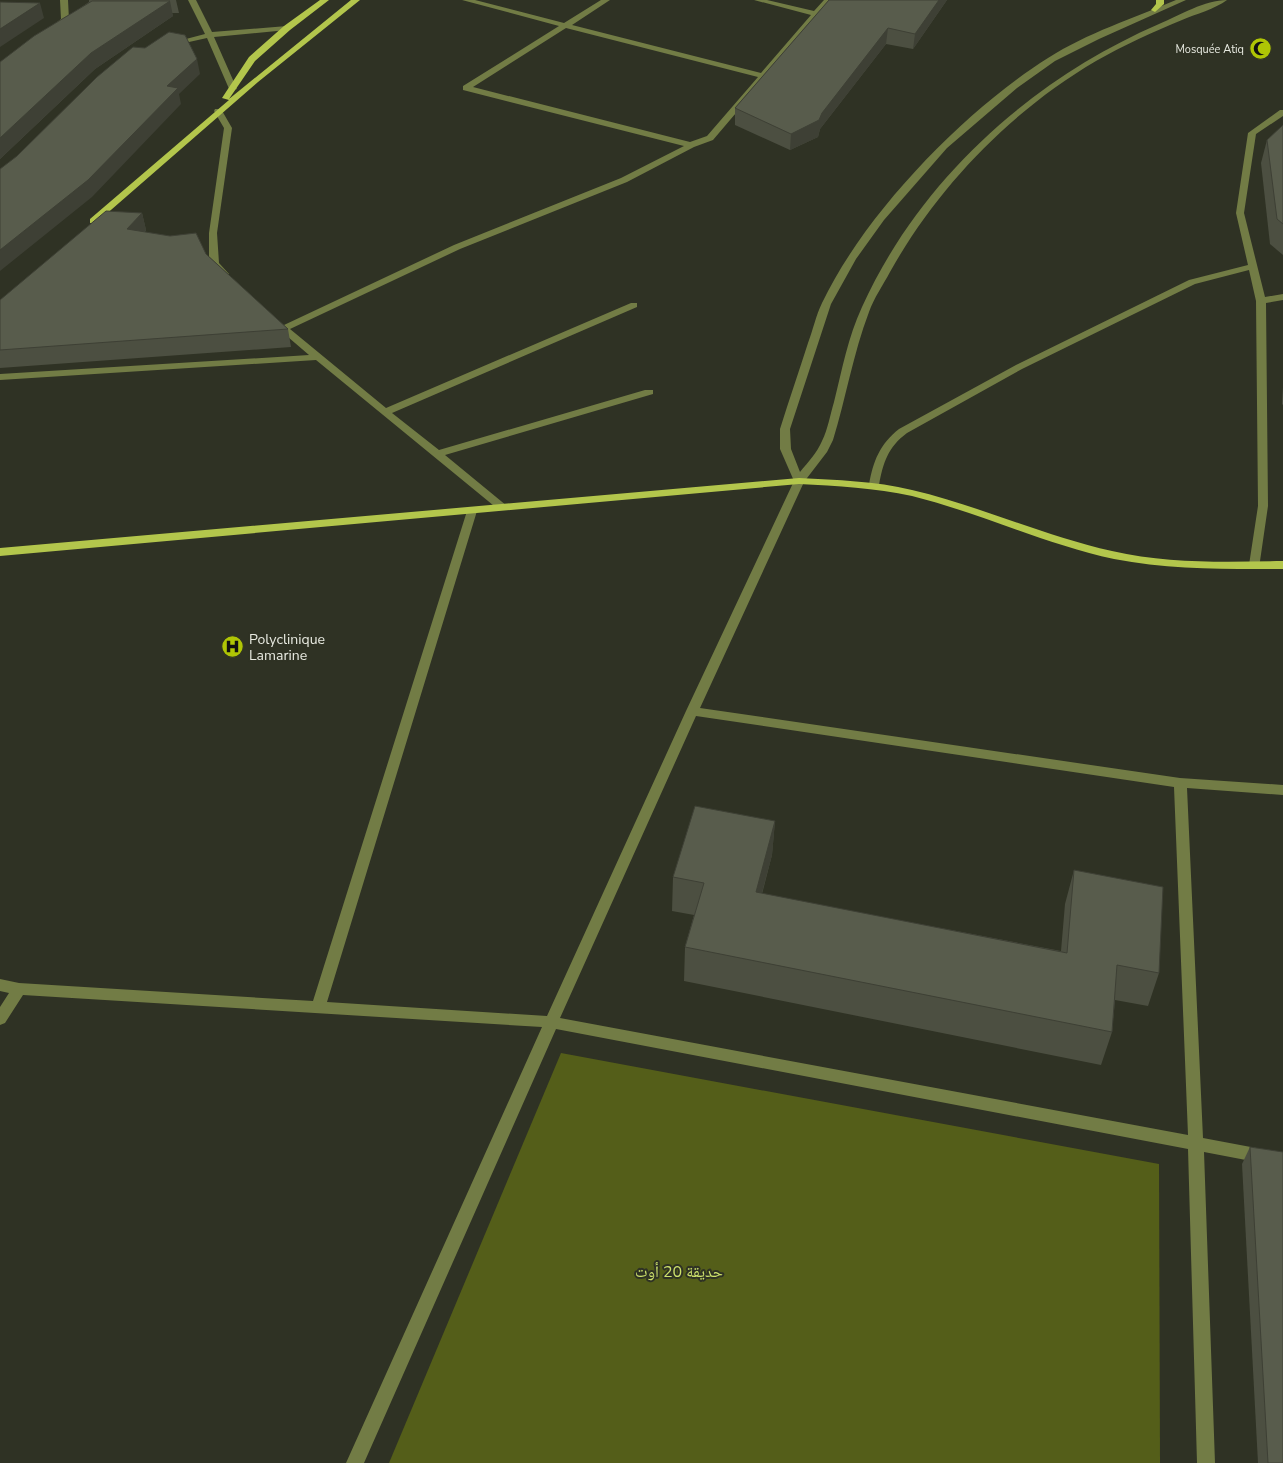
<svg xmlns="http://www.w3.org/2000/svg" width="1283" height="1463" viewBox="0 0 1283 1463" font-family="'Nunito Sans','Noto Naskh Arabic',sans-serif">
<rect width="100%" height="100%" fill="#2f3224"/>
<path fill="#545e19" d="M 561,1053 L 1159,1164 L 1160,1463 L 389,1463 Z"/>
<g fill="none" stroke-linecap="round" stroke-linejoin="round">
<g fill="#727c45" fill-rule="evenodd">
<path d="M 60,0 L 68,0 L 69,20 L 55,29 L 51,27 L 61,19 Z"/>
<path d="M 188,0 L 196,0 L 212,32 L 287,26 L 291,28 L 287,30 L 214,37 L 237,89 L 230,91 L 207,38 L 171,46 L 167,44 L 205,34 Z"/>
<path d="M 462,0 L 475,0 L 564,23 L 601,0 L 610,0 L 572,25 L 761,73 L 811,15 L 754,0 L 767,0 L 814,11 L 824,0 L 832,0 L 713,140 L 694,147 L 627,182 L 460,249 L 290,329 L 386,408 L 631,303 L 637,303 L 637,307 L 392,413 L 439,450 L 645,390 L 653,390 L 653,394 L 445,455 L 507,506 L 508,508 L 507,510 L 499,510 L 316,360 L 0,380 L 0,374 L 309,355 L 274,325 L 276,323 L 284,325 L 454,245 L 621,178 L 684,146 L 463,90 L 463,86 L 559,26 ZM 566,28 L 758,77 L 707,136 L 690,142 L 473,87 Z"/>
<path d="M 1176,0 L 1186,0 L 1099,39 L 1055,61 L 1017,88 L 947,148 L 884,220 L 856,259 L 831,304 L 790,429 L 791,449 L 800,472 C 808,462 817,453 822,441 C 828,429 830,415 834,402 C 842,370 848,337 862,307 C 920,179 1032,79 1159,24 C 1180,15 1205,0 1227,0 C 1215,9 1196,14 1182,20 C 1153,32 1124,45 1096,61 C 1011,111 938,186 890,272 C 883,285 874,298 869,312 C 853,354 846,398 833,440 L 827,452 L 804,482 L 700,708 L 1180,778 L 1283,785 L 1283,795 L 1187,788 L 1203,1138 L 1283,1153 L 1283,1167 L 1204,1152 L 1215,1463 L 1197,1463 L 1188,1149 L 556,1029 L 364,1463 L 346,1463 L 542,1027 L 23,995 L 5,1023 L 0,1025 L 0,1007 L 9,993 L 0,991 L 0,979 L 19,983 L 313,1001 L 467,511 L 472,508 L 477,511 L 327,1002 L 547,1016 L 686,711 L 794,481 L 780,449 L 780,429 C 789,400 799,371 808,343 C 813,330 816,315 822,303 C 865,213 964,111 1048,58 C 1087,33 1134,18 1176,0 ZM 696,716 L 1174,787 L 1188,1135 L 560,1018 Z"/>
<path d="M 215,109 L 221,109 L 232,128 L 217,233 L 219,263 L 229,274 L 224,277 L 221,276 L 209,264 L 209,233 L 224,128 L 214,111 Z"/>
<path d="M 1280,110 L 1283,110 L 1283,116 L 1256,134 L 1244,213 L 1265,297 L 1283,294 L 1283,300 L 1266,303 L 1268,506 L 1259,568 L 1255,569 L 1249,565 L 1258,506 L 1256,301 L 1249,270 L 1195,284 L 1022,369 L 907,433 C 888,447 883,463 879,485 L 874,488 L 870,487 L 869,485 C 873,461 880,444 899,429 L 1016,365 L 1189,280 L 1248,265 L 1236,213 L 1248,133 Z"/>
</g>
<g fill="#b3c64c" fill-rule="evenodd">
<path d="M 320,0 L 329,0 L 290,30 L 255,61 L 229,99 L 351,0 L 360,0 L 258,82 L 96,223 L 90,223 L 90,219 L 229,100 L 222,98 L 249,57 L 284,26 Z"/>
<path d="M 1156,0 L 1164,0 L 1164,4 L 1155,12 L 1151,10 L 1156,4 Z"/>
<path d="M 799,478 C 837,480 875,481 912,490 C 980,506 1044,536 1112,551 C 1169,564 1226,562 1283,561 L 1283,569 C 1226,569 1170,570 1114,559 C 1045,544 980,513 912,496 C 875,488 837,486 799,484 L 0,556 L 0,548 Z"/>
</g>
</g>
<g fill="#4c4f41">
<path d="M 89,0 L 176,0 L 179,13 L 172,13 L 173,16 L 95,69 L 0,159 L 0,62 L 89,2 Z"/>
<path d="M 829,0 L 947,0 L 913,49 L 886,44 L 820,129 L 818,137 L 790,150 L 735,125 L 735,108 Z"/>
<path d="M 1283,125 L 1283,255 L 1270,244 L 1261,163 L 1267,140 Z"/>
<path d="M 142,213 L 146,230 L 145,232 L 206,254 L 288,329 L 291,347 L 0,368 L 0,300 Z"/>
<path d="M 1283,387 L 1283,405 L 1282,404 Z"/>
<path d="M 775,821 L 772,855 L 762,894 L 1061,951 L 1065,904 L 1074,870 L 1159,973 L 1148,1006 L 1115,1000 L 1112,1032 L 1101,1065 L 684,981 L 685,947 L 694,915 L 672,911 L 673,877 Z"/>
<path d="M 1250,1147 L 1283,1463 L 1258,1463 L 1242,1164 Z"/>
</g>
<g fill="#3e4035">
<path d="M 939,0 L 947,0 L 913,49 L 915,34 Z"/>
<path d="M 170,1 L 173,16 L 95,69 L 0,159 L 0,138 L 91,53 Z"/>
<path d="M 40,3 L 44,18 L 0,47 L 0,29 Z"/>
<path d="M 888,28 L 886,44 L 820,129 L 818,137 L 790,150 L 791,134 Z"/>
<path d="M 197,59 L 200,74 L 179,94 L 181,104 L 92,197 L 0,271 L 0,250 L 167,86 Z"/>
<path d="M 142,213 L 146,230 L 131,246 L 127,229 Z"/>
<path d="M 775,821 L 772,855 L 753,926 L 756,892 Z"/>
</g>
<g fill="#585c4c" stroke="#3e4035">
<path d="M 829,0 L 939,0 L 915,34 L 888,28 L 822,113 L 819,120 L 791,134 L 735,108 Z"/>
<path d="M 92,1 L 170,1 L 91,53 L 0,138 L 0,62 L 34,36 Z"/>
<path d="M 0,2 L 40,3 L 0,29 Z"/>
<path d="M 169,32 L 185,35 L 197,59 L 167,86 L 178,88 L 88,180 L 0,250 L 0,169 L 17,156 L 97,77 L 133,47 L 145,48 Z"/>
<path d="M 1283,125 L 1283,224 L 1277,219 L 1267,140 Z"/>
<path d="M 106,211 L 142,213 L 127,229 L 170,236 L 196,233 L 206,254 L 288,329 L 0,350 L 0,300 Z"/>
<path d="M 695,806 L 775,821 L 756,892 L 1067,953 L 1074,870 L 1163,887 L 1159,973 L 1117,965 L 1112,1032 L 685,947 L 704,883 L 673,877 Z"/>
<path d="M 1250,1147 L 1283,1152 L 1283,1463 L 1268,1463 Z"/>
</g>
<defs>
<symbol id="mosque-disc" viewBox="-11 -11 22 22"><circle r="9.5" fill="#afc505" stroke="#2f3224"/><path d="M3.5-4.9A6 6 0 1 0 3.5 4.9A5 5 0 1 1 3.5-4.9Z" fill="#111"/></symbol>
<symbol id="hospital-disc" viewBox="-11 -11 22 22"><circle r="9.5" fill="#afc505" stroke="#2f3224"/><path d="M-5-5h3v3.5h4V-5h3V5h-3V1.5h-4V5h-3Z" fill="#111"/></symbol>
</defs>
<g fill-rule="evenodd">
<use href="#mosque-disc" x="1248" y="36" width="25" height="25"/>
<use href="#hospital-disc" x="220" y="634" width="25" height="25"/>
</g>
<g text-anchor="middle" stroke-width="4" stroke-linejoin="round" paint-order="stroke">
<g font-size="11" fill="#e8eae1" stroke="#2f3224" text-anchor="end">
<text x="1244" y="53">Mosquée Atiq</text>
</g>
<g font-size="14" fill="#e8eae1" stroke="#2f3224" text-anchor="start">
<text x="249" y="644">Polyclinique<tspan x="249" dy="16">Lamarine</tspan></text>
</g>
<g font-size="16" fill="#cde16c" stroke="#2f3224">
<text x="679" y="1277">حديقة 20 أوت</text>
</g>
</g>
</svg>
